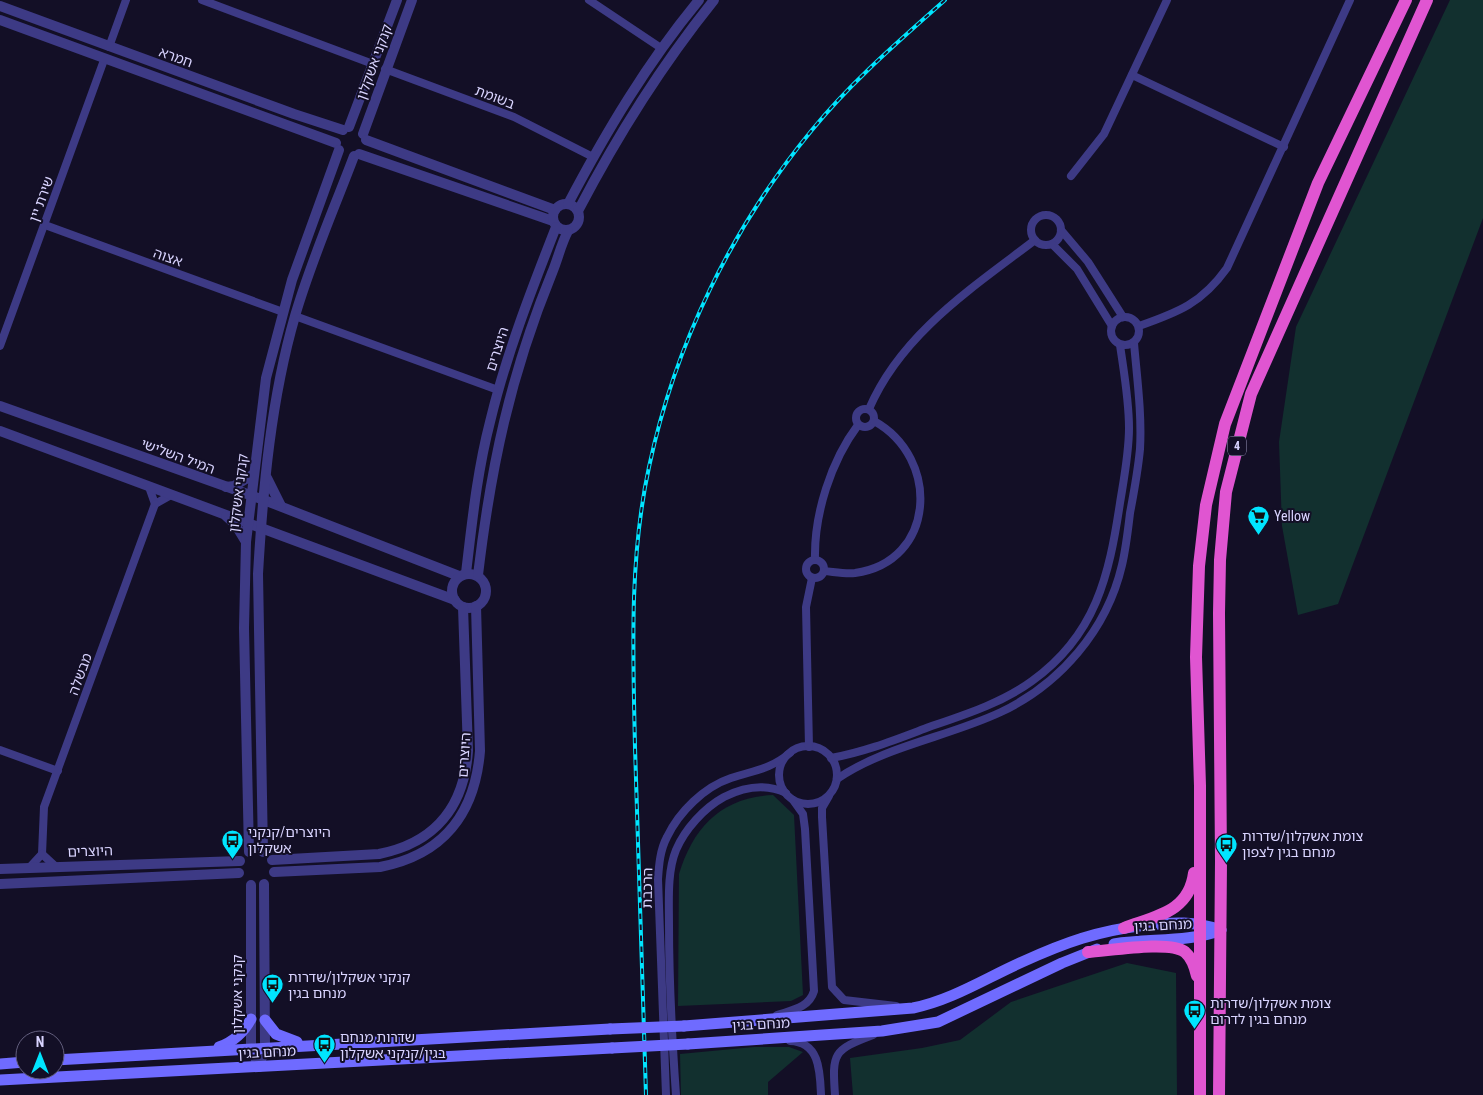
<svg xmlns="http://www.w3.org/2000/svg" width="1483" height="1095" viewBox="0 0 1483 1095" font-family="'Roboto Condensed','Noto Sans Hebrew',sans-serif">
<rect width="100%" height="100%" fill="#130f26"/>
<g fill="#12302f">
<path d="M 1450,0 L 1483,0 L 1483,218 L 1338,604 L 1298,615 L 1282,526 L 1279,442 L 1296,327 Z"/>
<path d="M 773,795 L 794,815 L 803,995 L 791,1001 L 678,1006 L 679,874 C 693,827 722,797 773,795 Z"/>
<path d="M 1127,963 L 1176,973 L 1177,1095 L 853,1095 L 850,1058 L 922,1048 L 960,1040 L 1011,1002 Z"/>
<path d="M 754,1047 L 789,1047 L 803,1052 L 768,1082 L 768,1095 L 681,1095 L 680,1054 Z"/>
</g>
<g fill="none" stroke-linecap="round" stroke-linejoin="round">
<g stroke="#3d3a85" stroke-width="8">
<path d="M 202,0 L 373,64"/>
<path d="M 589,0 L 661,48"/>
<path d="M 109,47 L 126,0"/>
<path d="M 385,69 L 514,117 L 593,157"/>
<path d="M 1132,75 L 1284,147"/>
<path d="M 1071,176 L 1104,134 L 1167,0"/>
<circle cx="1046" cy="230" r="15"/>
<path d="M 45,225 L 283,312"/>
<path d="M 1061,230 L 1088,262 L 1123,317"/>
<path d="M 1052,244 L 1077,269 L 1112,326"/>
<path d="M 295,316 L 498,390"/>
<circle cx="1125" cy="331" r="14"/>
<path d="M 1139,326 C 1179,312 1202,303 1227,268 L 1350,0"/>
<path d="M 0,346 L 104,60"/>
<circle cx="865" cy="418" r="9"/>
<path d="M 869,409 C 901,334 972,288 1035,240"/>
<path d="M 149,487 L 155,504 L 171,495"/>
<path d="M 815,559 C 814,514 831,461 858,425"/>
<circle cx="815" cy="569" r="9"/>
<path d="M 824,571 C 835,572 845,574 855,573 C 936,562 941,458 874,421"/>
<circle cx="808" cy="775" r="29"/>
<path d="M 809,747 L 806,607 L 812,578"/>
<path d="M 0,750 L 58,771"/>
<path d="M 831,758 C 865,752 897,739 929,727 C 964,715 1002,703 1032,681 C 1096,635 1109,576 1120,503 C 1124,478 1129,453 1129,428 C 1129,400 1124,373 1120,345"/>
<path d="M 837,779 C 885,746 948,737 1001,712 C 1060,684 1107,630 1122,565 C 1126,548 1128,530 1130,513 C 1134,492 1138,470 1140,449 C 1142,414 1137,378 1134,343"/>
<path d="M 829,796 L 822,808 L 822,817 L 832,987 L 844,1000 L 896,1006"/>
<path d="M 42,854 L 44,807 L 155,504"/>
<path d="M 30,867 L 42,854 L 55,866"/>
<path d="M 777,1015 C 792,1010 809,1008 814,991 L 805,829 L 803,814 L 793,800"/>
<path d="M 790,1041 C 820,1042 820,1072 821,1095"/>
<path d="M 666,1095 L 658,879 C 659,865 660,850 667,837 C 679,812 704,787 731,778 C 755,770 769,770 790,753"/>
<path d="M 676,1095 C 672,1038 669,981 669,925 C 669,901 667,872 676,850 C 685,829 704,808 724,797 C 744,787 765,783 786,793"/>
<path d="M 835,1095 C 832,1053 833,1050 873,1035"/>
</g>
<g stroke="#3d3a85" stroke-width="10">
<path d="M 0,6 L 294,114 L 343,130"/>
<path d="M 0,20 L 336,143"/>
<path d="M 349,127 L 397,0"/>
<path d="M 363,134 L 412,0"/>
<path d="M 366,140 L 555,210"/>
<path d="M 359,154 L 553,221"/>
<circle cx="566" cy="217" r="13"/>
<path d="M 568,204 C 606,132 647,63 699,0"/>
<path d="M 578,211 C 617,136 661,66 714,0"/>
<path d="M 0,406 L 264,500 L 459,576"/>
<path d="M 0,431 L 455,600"/>
<path d="M 267,478 L 281,506"/>
<path d="M 226,487 L 234,486 L 254,474"/>
<path d="M 226,516 L 235,524 L 246,542"/>
<path d="M 466,573 C 472,523 477,472 490,422 C 506,355 531,291 556,227"/>
<circle cx="469" cy="591" r="17"/>
<path d="M 478,575 C 491,466 510,376 552,273 C 558,259 561,244 568,231"/>
<path d="M 249,852 L 244,628 L 246,542 L 266,378 L 292,280 L 339,150"/>
<path d="M 263,852 L 258,574 C 263,488 271,399 295,316 C 311,261 334,209 354,156"/>
<path d="M 272,860 L 379,854 C 435,843 464,807 468,751 L 463,607"/>
<path d="M 0,869 L 240,861"/>
<path d="M 274,872 L 380,867 C 443,855 475,814 480,751 L 476,606"/>
<path d="M 0,884 L 239,873"/>
<path d="M 251,885 L 251,1048 L 259,1067"/>
<path d="M 259,1067 L 265,1047 L 264,884"/>
</g>
<g stroke="#6f6bff" stroke-width="11">
<path d="M 1114,944 C 1150,938 1187,943 1221,930"/>
<path d="M 265,1020 L 276,1034 L 297,1042"/>
<path d="M 684,1026 L 913,1008 C 952,1000 986,978 1022,962 C 1066,942 1097,931 1146,925 C 1174,922 1194,921 1221,930"/>
<path d="M 688,1044 L 882,1031 L 938,1022 L 1062,963 L 1097,949"/>
<path d="M 219,1047 C 233,1042 244,1032 251,1019"/>
<path d="M 55,1060 L 610,1029"/>
<path d="M 0,1064 L 25,1062"/>
<path d="M 0,1080 L 612,1048"/>
</g>
<g stroke="#e055d1" stroke-width="12">
<path d="M 1124,928 C 1156,916 1189,912 1194,873"/>
<path d="M 1088,952 C 1108,951 1170,940 1185,952 C 1192,958 1195,967 1197,976"/>
<path d="M 1200,1095 L 1200,786 L 1196,657 L 1199,566 L 1206,505 L 1225,424 L 1318,183 L 1406,0"/>
<path d="M 1219,1095 L 1221,861 L 1219,613 L 1220,560 L 1226,492 L 1251,394 L 1427,0"/>
</g>
<defs>
<path id="rail" d="M 646,1095 C 643,979 638,863 635,747 C 633,654 629,559 649,467 C 675,344 732,227 812,130 C 851,82 899,41 945,0"/>
</defs>
<use href="#rail" stroke="#00e5ff" stroke-width="4"/>
<use href="#rail" stroke="#130f26" stroke-width="2" stroke-dasharray="5.5" stroke-linecap="butt"/>
<g stroke="#6f6bff" stroke-width="11">
<path d="M 610,1029 L 684,1026"/>
<path d="M 612,1048 L 688,1044"/>
</g>
</g>
<defs>
<symbol id="supermarket-pin" viewBox="-11 -11 22 30"><path d="M0 17L-7.5 6A9.5 9.5 0 1 1 7.5 6Z" fill="#00e5ff" stroke="#130f26"/><path d="M-6-5.5h2.5l.6 2H6L4.5 2H-2.5L-4.4-4H-6ZM-1.5 3.2a1.3 1.3 0 1 0 .1 0ZM3 3.2a1.3 1.3 0 1 0 .1 0Z" fill="#111"/></symbol>
<symbol id="bus-pin" viewBox="-11 -11 22 30"><path d="M0 17L-7.5 6A9.5 9.5 0 1 1 7.5 6Z" fill="#00e5ff" stroke="#130f26"/><path d="M-5-6H5V4H4V6H2V4H-2V6H-4V4H-5ZM-3.5-4V0h7V-4ZM-3.5 1.2v1.5H-2V1.2ZM2 1.2v1.5H3.5V1.2Z" fill="#111"/></symbol>
</defs>
<g fill-rule="evenodd">
<use href="#supermarket-pin" x="1246" y="504" width="25" height="34"/>
<use href="#bus-pin" x="220" y="828" width="25" height="34"/>
<use href="#bus-pin" x="1214" y="832" width="25" height="34"/>
<use href="#bus-pin" x="260" y="972" width="25" height="34"/>
<use href="#bus-pin" x="1182" y="998" width="25" height="34"/>
<use href="#bus-pin" x="312" y="1032" width="25" height="34"/>
</g>
<g text-anchor="middle" stroke-width="4" stroke-linejoin="round" paint-order="stroke">
<rect fill="#130f26" stroke="#9e99be" stroke-width="1" x="1228" y="436.5" width="18" height="19" rx="4"/>
<g font-size="12" font-weight="bold" fill="#d9d4ff">
<text x="1237" y="450">4</text>
</g>
<g font-size="14" fill="#d9d4ff" stroke="#130f26">
<text transform="translate(176 57) rotate(20)" y="5">חמרא</text>
<text transform="translate(374 62) rotate(-70)" y="5">קנקני אשקלון</text>
<text transform="translate(495 97) rotate(21)" y="5">בשומת</text>
<text transform="translate(41 199) rotate(-70)" y="5">שירת יין</text>
<text transform="translate(168 257) rotate(20)" y="5">אצוה</text>
<text transform="translate(497 349) rotate(-72)" y="5">היוצרים</text>
<text transform="translate(178 456) rotate(20)" y="5">המיל השלישי</text>
<text transform="translate(238 493) rotate(-83)" y="5">קנקני אשקלון</text>
<text transform="translate(80 674) rotate(-70)" y="5">מבשלה</text>
<text transform="translate(464 755) rotate(-86)" y="5">היוצרים</text>
<text transform="translate(90 851) rotate(-2)" y="5">היוצרים</text>
<text transform="translate(647 888) rotate(-89)" y="5">הרכבת</text>
<text transform="translate(1163 925) rotate(-3)" y="5">מנחם בגין</text>
<text transform="translate(237 994) rotate(-90)" y="5">קנקני אשקלון</text>
<text transform="translate(761 1024) rotate(-3)" y="5">מנחם בגין</text>
<text transform="translate(267 1052) rotate(-3)" y="5">מנחם בגין</text>
</g>
<g font-size="14" fill="#d9d4ff" stroke="#130f26" text-anchor="start">
<text x="1274" y="521">Yellow</text>
<text x="248" y="837">היוצרים/קנקני<tspan x="248" dy="16">אשקלון</tspan></text>
<text x="1242" y="841">צומת אשקלון/שדרות<tspan x="1242" dy="16">מנחם בגין לצפון</tspan></text>
<text x="288" y="982">קנקני אשקלון/שדרות<tspan x="288" dy="16">מנחם בגין</tspan></text>
<text x="1210" y="1008">צומת אשקלון/שדרות<tspan x="1210" dy="16">מנחם בגין לדרום</tspan></text>
<text x="340" y="1042">שדרות מנחם<tspan x="340" dy="16">בגין/קנקני אשקלון</tspan></text>
</g>
</g>
<g transform="translate(40 1055)"><circle r="24" fill="#130f26" stroke="#625e7d"/>
<path d="M0-4L9 19L0 12L-9 19Z" fill="#00e5ff"/>
<text y="-8" font-size="14" font-weight="bold" text-anchor="middle" fill="#d9d4ff">N</text>
</g>
</svg>
